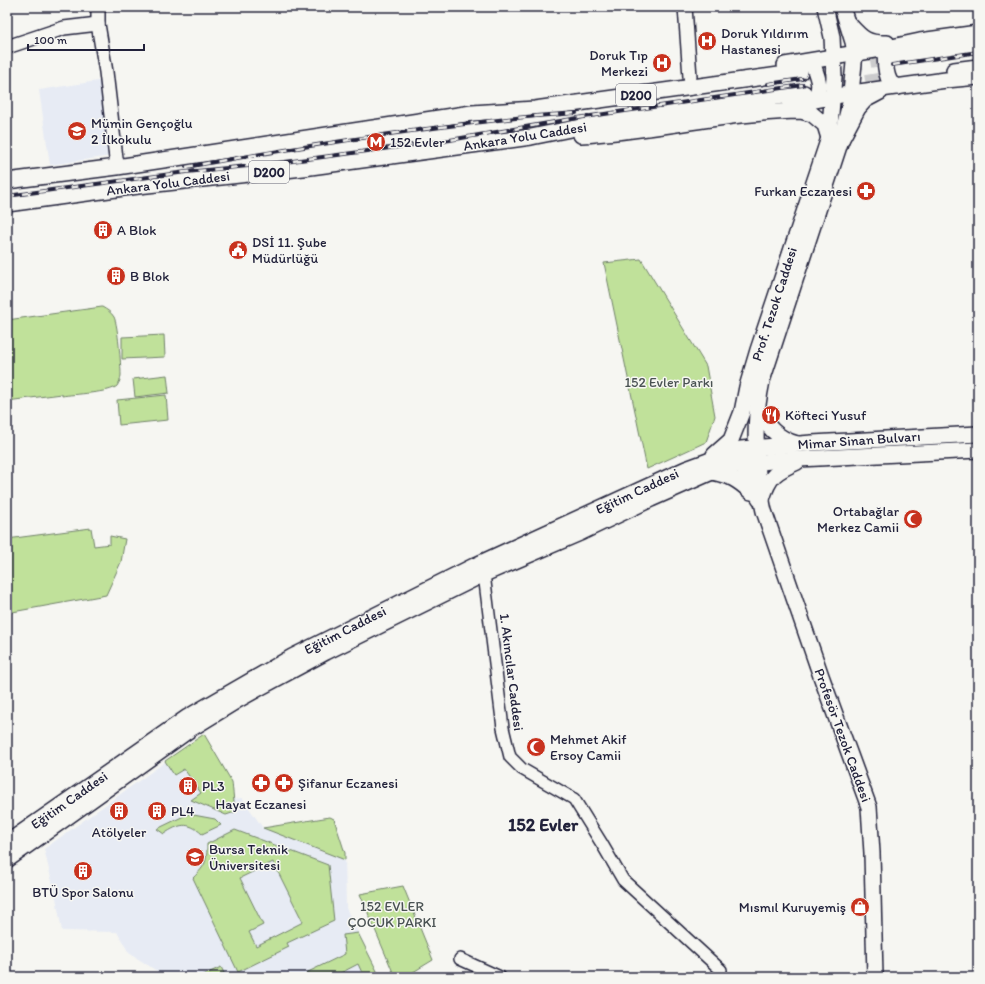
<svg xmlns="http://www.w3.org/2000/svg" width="985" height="984" viewBox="0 0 985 984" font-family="Itim,sans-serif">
<rect width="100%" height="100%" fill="#f6f6f2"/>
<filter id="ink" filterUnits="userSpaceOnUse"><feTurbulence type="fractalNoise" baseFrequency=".025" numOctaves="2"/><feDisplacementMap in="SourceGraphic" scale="8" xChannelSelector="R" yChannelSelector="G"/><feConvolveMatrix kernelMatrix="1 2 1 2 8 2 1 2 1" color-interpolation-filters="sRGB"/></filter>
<g filter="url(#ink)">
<g fill="#e7ebf4">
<path d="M 104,80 L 111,156 L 50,165 L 39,90 Z"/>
<path d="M 204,734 L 232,782 L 234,799 L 242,798 L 263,828 L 330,817 L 334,819 L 345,853 L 346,908 L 380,977 L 159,977 L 157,971 L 129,953 L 117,932 L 62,931 L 56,898 L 44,849 Z"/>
</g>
<g fill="#c0e19a" stroke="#71826a" fill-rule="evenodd">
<path d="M 641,259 L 706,366 L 715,416 L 706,442 L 647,469 L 604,263 Z"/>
<path d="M 102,307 C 107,310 111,312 114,317 C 118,325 121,365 121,375 C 121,379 119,383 117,386 C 110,393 73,394 62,396 L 62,394 L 7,401 L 7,320 Z"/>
<path d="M 164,335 L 165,357 L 122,359 L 122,337 Z"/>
<path d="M 167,375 L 169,393 L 135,397 L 133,379 Z"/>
<path d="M 166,395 L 168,420 L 119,425 L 117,400 Z"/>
<path d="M 91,528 L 94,546 L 110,544 L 110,536 L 125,539 L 121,562 L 106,595 L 7,613 L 7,539 Z"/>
<path d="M 204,734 L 232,782 L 235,812 L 226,815 L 191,800 L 201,793 L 184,769 L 174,775 L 165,761 Z"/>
<path d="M 188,814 L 215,819 L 221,825 L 202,834 C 188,821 179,824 164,834 L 157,829 Z"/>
<path d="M 330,817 L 334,819 L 345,853 L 345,860 L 263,828 Z"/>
<path d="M 235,830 L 328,865 L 334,921 L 287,943 L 289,947 L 238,972 L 193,878 C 206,865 207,862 207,844 ZM 273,862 L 303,922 L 256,946 L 249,932 L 263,925 L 240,878 Z"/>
<path d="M 403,886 L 433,960 L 405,977 L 395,977 L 360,894 Z"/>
<path d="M 358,933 L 380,977 L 364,977 L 358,964 L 333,977 L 309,977 L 306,973 L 345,954 L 343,935 Z"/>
<path d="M 221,967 L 226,977 L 199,977 Z"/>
</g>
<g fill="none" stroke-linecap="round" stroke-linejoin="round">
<g stroke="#cccccd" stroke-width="15" stroke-dasharray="15 8" stroke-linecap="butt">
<path d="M 802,72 L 889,57"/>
<path d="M 820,90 L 894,78"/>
</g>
<defs>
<g id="tertiary">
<path d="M 484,574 L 503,728 L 510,757 L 522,769 L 574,799 L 602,844 L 623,880 L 721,970"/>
<path d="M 460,959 L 500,977"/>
</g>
<g id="secondary">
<path d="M 98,7 L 98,24 L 106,72 L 117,167"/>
<path d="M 685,7 L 690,77"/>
<path d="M 7,47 L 64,28 L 98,24"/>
</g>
<g id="primary">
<path d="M 842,7 L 853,42 L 855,53 L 850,103 L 841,140 L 762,381 C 755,414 755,440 758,474 C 760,486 761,499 764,511 L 821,676 L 869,807 L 872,853 L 875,977"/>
<path d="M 757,409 C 767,426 776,438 797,444"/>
<path d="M 742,454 L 746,477 L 760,499"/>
<path d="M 714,455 L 731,440 L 742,412 L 747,387 L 758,350 L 829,138 L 834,77 L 832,37 L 825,7"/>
<path d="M 712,472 C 731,476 737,479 751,492"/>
<path d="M 762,499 C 769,476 776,471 797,462"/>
<path d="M 7,843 L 188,717 L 292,657 L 474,566 L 686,469 L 741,449 L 812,443 L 978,434"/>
<path d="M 7,860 L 192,728 L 236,701 L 261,687 L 326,652 L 484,574 L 582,532 L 651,499 L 712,472 L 731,466 L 779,460 L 978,450"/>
</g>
<g id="trunk">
<path d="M 847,22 C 861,37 865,44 887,43"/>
<path d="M 887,48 C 884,57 885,77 892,84 C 894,85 896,86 898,87"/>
<path d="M 890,56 L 978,44"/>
<path d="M 806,62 L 813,65 C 819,80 823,90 811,102"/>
<path d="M 785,65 L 887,48 L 920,41 L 978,33"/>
<path d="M 954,70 L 978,67"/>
<path d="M 790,105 L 852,93 L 946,80 L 978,77"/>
<path d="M 581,135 C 655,131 727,112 801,111 L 812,114 L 825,125 L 829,138"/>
<path d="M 841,140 L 858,108 L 865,100 L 880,92"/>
<path d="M 7,181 L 117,167 L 472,113 L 535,109 L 800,72"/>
<path d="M 7,204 L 138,186 L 303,168 L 531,137 L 600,123 L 804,93"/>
</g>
</defs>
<use href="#tertiary" stroke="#22223b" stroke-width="14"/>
<use href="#secondary" stroke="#22223b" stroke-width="16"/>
<use href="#primary" stroke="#22223b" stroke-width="18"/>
<use href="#trunk" stroke="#22223b" stroke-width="18"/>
<use href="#tertiary" stroke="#f6f6f2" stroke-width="11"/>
<use href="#secondary" stroke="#f6f6f2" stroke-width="13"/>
<use href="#primary" stroke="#f6f6f2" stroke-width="15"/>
<use href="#trunk" stroke="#f6f6f2" stroke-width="15"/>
<defs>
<g id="rail">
<path d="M 892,65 L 978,52"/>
<path d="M 768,84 L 802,79"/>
<path d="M 186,167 C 292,148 400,131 507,119 C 530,116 553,115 576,113"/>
<path d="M 7,196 L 186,172 L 270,164 L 450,140 L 584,117 L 803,85"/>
</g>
</defs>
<use href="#rail" stroke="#22223b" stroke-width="4"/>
<use href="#rail" stroke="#f6f6f2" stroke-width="2.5" stroke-dasharray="8" stroke-linecap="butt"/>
</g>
</g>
<defs>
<symbol id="hospital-disc" viewBox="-11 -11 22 22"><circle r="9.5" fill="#c8321e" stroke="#f6f6f2"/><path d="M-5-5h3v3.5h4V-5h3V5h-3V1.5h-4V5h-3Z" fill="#fff"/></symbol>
<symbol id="school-disc" viewBox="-11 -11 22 22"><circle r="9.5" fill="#c8321e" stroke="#f6f6f2"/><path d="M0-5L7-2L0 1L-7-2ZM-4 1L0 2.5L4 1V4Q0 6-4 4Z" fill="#fff"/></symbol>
<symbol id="metro-disc" viewBox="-11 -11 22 22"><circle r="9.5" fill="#c8321e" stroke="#f6f6f2"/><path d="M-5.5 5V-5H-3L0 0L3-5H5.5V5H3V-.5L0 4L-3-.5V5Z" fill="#fff"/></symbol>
<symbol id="pharmacy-disc" viewBox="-11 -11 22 22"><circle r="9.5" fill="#c8321e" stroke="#f6f6f2"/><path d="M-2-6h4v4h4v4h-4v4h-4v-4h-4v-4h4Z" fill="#fff"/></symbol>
<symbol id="building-disc" viewBox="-11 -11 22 22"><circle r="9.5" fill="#c8321e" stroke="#f6f6f2"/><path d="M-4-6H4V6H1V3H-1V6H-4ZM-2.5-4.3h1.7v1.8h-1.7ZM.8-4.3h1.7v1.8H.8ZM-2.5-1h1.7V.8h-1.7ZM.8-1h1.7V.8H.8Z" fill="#fff"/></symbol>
<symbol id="civic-disc" viewBox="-11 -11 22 22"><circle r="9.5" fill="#c8321e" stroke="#f6f6f2"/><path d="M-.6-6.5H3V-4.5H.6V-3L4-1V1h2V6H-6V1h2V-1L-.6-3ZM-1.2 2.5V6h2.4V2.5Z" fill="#fff"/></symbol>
<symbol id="restaurant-disc" viewBox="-11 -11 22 22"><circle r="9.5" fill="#c8321e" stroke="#f6f6f2"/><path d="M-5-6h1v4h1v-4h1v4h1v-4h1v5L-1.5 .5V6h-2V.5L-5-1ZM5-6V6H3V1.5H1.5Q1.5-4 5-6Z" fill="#fff"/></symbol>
<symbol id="mosque-disc" viewBox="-11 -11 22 22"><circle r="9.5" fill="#c8321e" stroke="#f6f6f2"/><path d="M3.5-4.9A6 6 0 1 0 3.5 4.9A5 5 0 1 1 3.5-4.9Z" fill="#fff"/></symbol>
<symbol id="university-disc" viewBox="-11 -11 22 22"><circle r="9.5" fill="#c8321e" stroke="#f6f6f2"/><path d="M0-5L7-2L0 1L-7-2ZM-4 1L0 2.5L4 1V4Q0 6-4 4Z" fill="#fff"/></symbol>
<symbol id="shop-disc" viewBox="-11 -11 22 22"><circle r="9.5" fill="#c8321e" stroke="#f6f6f2"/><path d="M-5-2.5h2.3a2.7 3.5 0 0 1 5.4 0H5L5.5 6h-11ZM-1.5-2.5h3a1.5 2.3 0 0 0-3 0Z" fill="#fff"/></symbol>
</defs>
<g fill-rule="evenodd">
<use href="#hospital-disc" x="696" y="30" width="22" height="22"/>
<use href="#hospital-disc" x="651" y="52" width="22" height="22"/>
<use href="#school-disc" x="66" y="120" width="22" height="22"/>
<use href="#metro-disc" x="365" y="131" width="22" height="22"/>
<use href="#pharmacy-disc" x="855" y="180" width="22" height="22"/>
<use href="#building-disc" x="92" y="219" width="22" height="22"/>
<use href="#civic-disc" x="227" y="239" width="22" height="22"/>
<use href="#building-disc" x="105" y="265" width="22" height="22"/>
<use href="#restaurant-disc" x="760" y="404" width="22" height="22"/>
<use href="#mosque-disc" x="902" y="508" width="22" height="22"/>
<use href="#mosque-disc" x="525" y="736" width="22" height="22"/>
<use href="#pharmacy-disc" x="250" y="772" width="22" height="22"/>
<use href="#pharmacy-disc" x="273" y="772" width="22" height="22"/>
<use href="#building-disc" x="177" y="775" width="22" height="22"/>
<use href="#building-disc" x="108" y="800" width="22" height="22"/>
<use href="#building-disc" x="146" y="800" width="22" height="22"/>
<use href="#university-disc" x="184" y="846" width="22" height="22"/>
<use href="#building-disc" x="72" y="860" width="22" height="22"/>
<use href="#shop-disc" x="849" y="896" width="22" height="22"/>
</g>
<g text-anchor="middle" stroke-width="3" stroke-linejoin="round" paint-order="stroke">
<g fill="#f6f6f2" stroke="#626272" stroke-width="1">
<rect x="616" y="84" width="40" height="22" rx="3"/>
<rect x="249" y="161" width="40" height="22" rx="3"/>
</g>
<g font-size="13" font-weight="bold" fill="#22223b">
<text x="636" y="100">D200</text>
<text x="269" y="177">D200</text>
</g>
<g font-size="14" fill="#22223b" stroke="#f6f6f2" text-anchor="start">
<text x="721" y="38">Doruk Yıldırım<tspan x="721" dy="16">Hastanesi</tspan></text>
<text x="648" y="60" text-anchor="end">Doruk Tıp<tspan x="648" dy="16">Merkezi</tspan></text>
<text x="91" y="128">Mümin Gençoğlu<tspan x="91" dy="16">2 İlkokulu</tspan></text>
<text x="390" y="147">152 Evler</text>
<text x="852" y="196" text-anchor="end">Furkan Eczanesi</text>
<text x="117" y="235">A Blok</text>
<text x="252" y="247">DSİ 11. Şube<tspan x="252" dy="16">Müdürlüğü</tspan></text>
<text x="130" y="281">B Blok</text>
<text x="785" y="420">Köfteci Yusuf</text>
<text x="899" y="516" text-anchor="end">Ortabağlar<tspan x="899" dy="16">Merkez Camii</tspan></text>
<text x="550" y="744">Mehmet Akif<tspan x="550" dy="16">Ersoy Camii</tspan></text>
<text x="298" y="788">Şifanur Eczanesi</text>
<text x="202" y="791">PL3</text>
<text x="261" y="809" text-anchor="middle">Hayat Eczanesi</text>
<text x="171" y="816">PL4</text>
<text x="119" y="837" text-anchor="middle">Atölyeler</text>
<text x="209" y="854">Bursa Teknik<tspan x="209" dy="16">Üniversitesi</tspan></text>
<text x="83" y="897" text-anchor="middle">BTÜ Spor Salonu</text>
<text x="846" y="912" text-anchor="end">Mısmıl Kuruyemiş</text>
</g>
<g font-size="14" fill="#22223b" stroke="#f6f6f2">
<text transform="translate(525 136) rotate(-9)" y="5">Ankara Yolu Caddesi</text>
<text transform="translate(168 183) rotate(-7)" y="5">Ankara Yolu Caddesi</text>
<text transform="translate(774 304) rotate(-72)" y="5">Prof. Tezok Caddesi</text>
<text transform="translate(859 440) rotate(-4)" y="5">Mimar Sinan Bulvarı</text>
<text transform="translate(637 491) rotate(-25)" y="5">Eğitim Caddesi</text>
<text transform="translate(345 630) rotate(-27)" y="5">Eğitim Caddesi</text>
<text transform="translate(512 672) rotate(83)" y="5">1. Akıncılar Caddesi</text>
<text transform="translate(843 735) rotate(70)" y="5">Profesör Tezok Caddesi</text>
<text transform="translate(69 800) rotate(-35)" y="5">Eğitim Caddesi</text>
</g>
<g font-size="14" fill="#4a5253" stroke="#f6f6f2">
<text x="669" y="387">152 Evler Parkı</text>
<text x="392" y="911">152 EVLER<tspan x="392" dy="16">ÇOCUK PARKI</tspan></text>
</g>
<g font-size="18" font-weight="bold" fill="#22223b" stroke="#f6f6f2">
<text x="543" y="831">152 Evler</text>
</g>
</g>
<rect width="985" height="984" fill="none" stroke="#f6f6f2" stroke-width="24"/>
<rect x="12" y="12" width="961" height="960" fill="none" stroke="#22223b" stroke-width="1.5" filter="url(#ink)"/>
<path d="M28 44v6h116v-6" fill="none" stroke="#22223b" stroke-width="2"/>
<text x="34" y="44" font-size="12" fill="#22223b" stroke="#f6f6f2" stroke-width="3" paint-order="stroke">100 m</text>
</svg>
